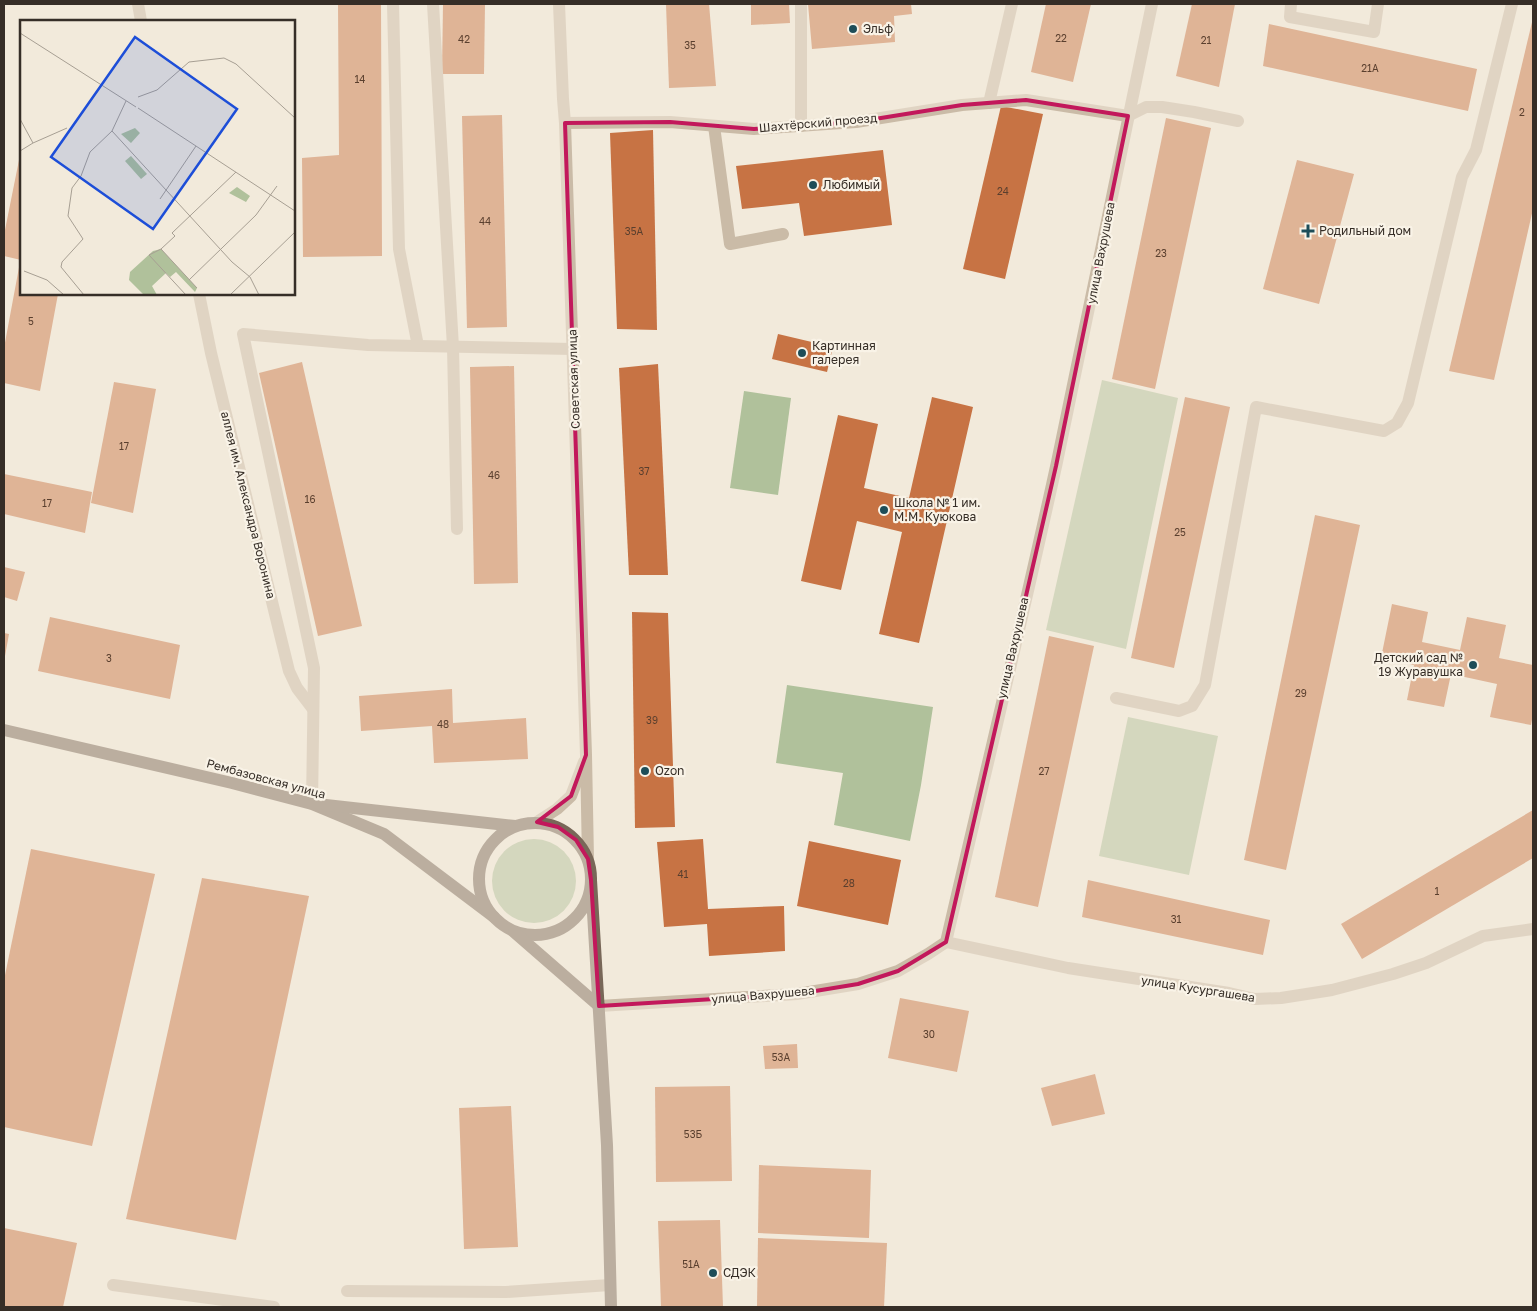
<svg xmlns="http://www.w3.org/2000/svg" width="1537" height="1311" viewBox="0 0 1537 1311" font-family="'Golos Text',sans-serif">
<rect width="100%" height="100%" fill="#f2eadb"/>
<g fill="#b0c19b">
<path d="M 1102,380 L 1178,398 L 1126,649 L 1046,630 Z"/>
<path d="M 744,391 L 791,398 L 778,495 L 730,488 Z"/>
<path d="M 787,685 L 933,707 L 921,785 L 910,841 L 834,825 L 843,773 L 776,763 Z"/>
<path d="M 1128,717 L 1218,736 L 1189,875 L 1099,856 Z"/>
<circle cx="534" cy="881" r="42"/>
</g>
<g fill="#c77344">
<path d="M 338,4 L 381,4 L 382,256 L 303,257 L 302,158 L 339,155 Z"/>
<path d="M 443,4 L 485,4 L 484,74 L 442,74 Z"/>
<path d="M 666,4 L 709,4 L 716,86 L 669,88 Z"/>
<path d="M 751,4 L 789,4 L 790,23 L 751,25 Z"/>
<path d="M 808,4 L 911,4 L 912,14 L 894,16 L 895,42 L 812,49 Z"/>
<path d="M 1046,4 L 1091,4 L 1073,82 L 1031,72 Z"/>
<path d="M 1192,4 L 1235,4 L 1219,87 L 1176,76 Z"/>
<path d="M 1533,18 L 1533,209 L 1494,380 L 1449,371 Z"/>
<path d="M 1269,24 L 1477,69 L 1468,111 L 1263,66 Z"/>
<path d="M 1001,106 L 1043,114 L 1005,279 L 963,269 Z"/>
<path d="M 502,115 L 507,327 L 467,328 L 462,116 Z"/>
<path d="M 1166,118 L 1211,128 L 1155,389 L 1112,379 Z"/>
<path d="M 653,130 L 657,330 L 617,329 L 610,133 Z"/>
<path d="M 883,150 L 892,225 L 804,236 L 799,203 L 742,209 L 736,166 Z"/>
<path d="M 20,155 L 21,155 L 21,260 L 4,256 L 4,235 Z"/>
<path d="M 1297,160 L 1354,174 L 1319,304 L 1263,289 Z"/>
<path d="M 20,262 L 21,294 L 58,294 L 40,391 L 4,383 L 4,348 Z"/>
<path d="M 778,334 L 833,347 L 827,372 L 772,359 Z"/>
<path d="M 302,362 L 362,626 L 318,636 L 259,373 Z"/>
<path d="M 658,364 L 668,575 L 629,575 L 619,368 Z"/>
<path d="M 514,366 L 518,583 L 474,584 L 470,367 Z"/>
<path d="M 114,382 L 156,389 L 133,513 L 91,503 Z"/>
<path d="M 932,397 L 973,407 L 919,643 L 879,634 L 902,532 L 857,521 L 841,590 L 801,581 L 838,415 L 878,424 L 864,488 L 909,498 Z"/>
<path d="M 1185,397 L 1230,407 L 1174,668 L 1131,658 Z"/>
<path d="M 4,474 L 92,492 L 85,533 L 4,514 Z"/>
<path d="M 1315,515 L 1360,525 L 1286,870 L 1244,860 Z"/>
<path d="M 4,567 L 25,572 L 17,601 L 4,597 Z"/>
<path d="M 1392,604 L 1428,612 L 1422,642 L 1460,650 L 1467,617 L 1506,625 L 1499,658 L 1533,665 L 1533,714 L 1531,725 L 1490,717 L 1497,684 L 1451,674 L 1444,707 L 1407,700 L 1414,665 L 1381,658 Z"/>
<path d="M 632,612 L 668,613 L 675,827 L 635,828 Z"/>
<path d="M 50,617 L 180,645 L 170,699 L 38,671 Z"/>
<path d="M 4,633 L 9,634 L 5,656 L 4,656 Z"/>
<path d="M 1049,636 L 1094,646 L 1038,907 L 995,897 Z"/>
<path d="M 452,689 L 453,723 L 526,718 L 528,759 L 434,763 L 432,726 L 361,731 L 359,696 Z"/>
<path d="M 1533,810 L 1533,858 L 1362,959 L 1341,924 Z"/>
<path d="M 703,839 L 708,909 L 784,906 L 785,951 L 709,956 L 707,924 L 664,927 L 657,842 Z"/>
<path d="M 809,841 L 901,860 L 888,925 L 797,906 Z"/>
<path d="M 31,849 L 155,874 L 92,1146 L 4,1127 L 4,980 Z"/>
<path d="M 202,878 L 309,896 L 236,1240 L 126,1219 Z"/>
<path d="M 1088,880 L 1270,920 L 1263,955 L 1082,917 Z"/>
<path d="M 900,998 L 969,1011 L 957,1072 L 888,1058 Z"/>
<path d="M 797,1044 L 798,1068 L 765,1069 L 763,1046 Z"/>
<path d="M 1095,1074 L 1105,1114 L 1052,1126 L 1041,1088 Z"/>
<path d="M 730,1086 L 732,1181 L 656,1182 L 655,1087 Z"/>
<path d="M 511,1106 L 518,1247 L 464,1249 L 459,1108 Z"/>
<path d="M 759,1165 L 871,1170 L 869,1238 L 758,1233 Z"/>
<path d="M 720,1220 L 723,1307 L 661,1307 L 658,1221 Z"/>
<path d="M 4,1228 L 77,1243 L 63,1307 L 4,1307 Z"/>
<path d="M 758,1238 L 887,1243 L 884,1307 L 757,1307 Z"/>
</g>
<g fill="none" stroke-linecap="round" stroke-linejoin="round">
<g stroke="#cabba7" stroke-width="12">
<path d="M 138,4 L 141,21"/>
<path d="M 393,4 L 399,249 L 418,346"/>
<path d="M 433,4 L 453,347 L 457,529"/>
<path d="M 559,4 L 563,99 L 565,123 L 586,755 L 588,859"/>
<path d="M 801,4 L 801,126"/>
<path d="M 1291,4 L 1290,17 L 1374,32 L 1378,4"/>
<path d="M 989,103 L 1012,4"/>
<path d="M 565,123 L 670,122 L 754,129 L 856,122 L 962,105 L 1026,100 L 1128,116 L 1146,107 L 1162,107 L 1194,112 L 1238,121"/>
<path d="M 714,126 L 730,244 L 783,234"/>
<path d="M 199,294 L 211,353 L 289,671 L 297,688 L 313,709"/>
<path d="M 1116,698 L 1179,711 L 1192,706 L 1205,685 L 1256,407 L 1384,431 L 1397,423 L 1408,403 L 1462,177 L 1476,150 L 1512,4"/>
<path d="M 312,804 L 314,668 L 243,334 L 368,345 L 573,349"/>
<path d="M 537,822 L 557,809 L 571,796 L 584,762"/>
<path d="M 946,942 L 1068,968 L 1229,993 L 1255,999 L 1281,998 L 1332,990 L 1393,974 L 1426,963 L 1483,936 L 1533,929"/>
<path d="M 599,1006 L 797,994 L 858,984 L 898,971 L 928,954 L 946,942 C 983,782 1022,622 1057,462 C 1090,310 1119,156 1152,4"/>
<path d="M 113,1285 L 274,1307"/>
<path d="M 347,1291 L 506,1292 L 610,1285"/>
</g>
<g stroke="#786758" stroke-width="12">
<path d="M 4,730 L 232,783 L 312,804 L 384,834 L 494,917"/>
<path d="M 326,805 L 515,826"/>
<circle cx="535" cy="879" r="56"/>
<path d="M 591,880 L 607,1145 L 611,1307"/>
<path d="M 514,932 L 599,1006"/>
</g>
</g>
<path d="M0 0H1537V1311H0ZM 1026,100 L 1128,116 L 1056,466 L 946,942 L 898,971 L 858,984 L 797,994 L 599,1006 L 591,880 L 588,859 L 576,840 L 558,827 L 537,822 L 571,796 L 586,755 L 565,123 L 670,122 L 754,129 L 856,122 L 962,105 Z" fill="#f2eadb" fill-opacity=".55" fill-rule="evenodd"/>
<path fill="none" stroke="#c2185b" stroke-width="4" stroke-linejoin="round" d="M 1026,100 L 1128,116 L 1056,466 L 946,942 L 898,971 L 858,984 L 797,994 L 599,1006 L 591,880 L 588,859 L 576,840 L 558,827 L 537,822 L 571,796 L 586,755 L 565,123 L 670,122 L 754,129 L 856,122 L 962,105 Z"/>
<g fill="#1d4d58" stroke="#f9f3e7" stroke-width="2">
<circle cx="853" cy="29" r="5"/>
<circle cx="813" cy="185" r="5"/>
<path d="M1305.5 223.5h5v5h5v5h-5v5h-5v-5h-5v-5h5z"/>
<circle cx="802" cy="353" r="5"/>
<circle cx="884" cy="510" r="5"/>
<circle cx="1473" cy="665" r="5"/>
<circle cx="645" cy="771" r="5"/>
<circle cx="713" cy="1273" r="5"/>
</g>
<g text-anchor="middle" stroke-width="4.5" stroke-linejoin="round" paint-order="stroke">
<g font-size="10" fill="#5a3f2e">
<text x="1061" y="42">22</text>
<text x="464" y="43">42</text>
<text x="1206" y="44">21</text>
<text x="690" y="49">35</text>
<text x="1370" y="72">21А</text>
<text x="360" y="83">14</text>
<text x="1522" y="116">2</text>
<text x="1003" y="195">24</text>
<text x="485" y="225">44</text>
<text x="634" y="235">35А</text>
<text x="1161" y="257">23</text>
<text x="31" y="325">5</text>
<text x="124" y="450">17</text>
<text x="644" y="475">37</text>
<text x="494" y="479">46</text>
<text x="310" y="503">16</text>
<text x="47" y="507">17</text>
<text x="1180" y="536">25</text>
<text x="109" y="662">3</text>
<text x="1301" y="697">29</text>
<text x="652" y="724">39</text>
<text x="443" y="728">48</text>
<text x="1044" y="775">27</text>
<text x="683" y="878">41</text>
<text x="849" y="887">28</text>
<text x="1437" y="895">1</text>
<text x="1176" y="923">31</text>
<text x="929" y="1038">30</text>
<text x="781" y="1061">53А</text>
<text x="693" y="1138">53Б</text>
<text x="691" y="1268">51А</text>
</g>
<g font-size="12" fill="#362e27" stroke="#f9f3e7" text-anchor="start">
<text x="863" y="33">Эльф</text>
<text x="823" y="189">Любимый</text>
<text x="1319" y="235">Родильный дом</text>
<text x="812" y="350">Картинная<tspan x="812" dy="14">галерея</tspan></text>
<text x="894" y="507">Школа № 1 им.<tspan x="894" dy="14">М.М. Куюкова</tspan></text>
<text x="1463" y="662" text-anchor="end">Детский сад №<tspan x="1463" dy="14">19 Журавушка</tspan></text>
<text x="655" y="775">Ozon</text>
<text x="723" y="1277">СДЭК</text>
</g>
<g font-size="12" fill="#362e27" stroke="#f9f3e7">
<text transform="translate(818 123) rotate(-5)" y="4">Шахтёрский проезд</text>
<text transform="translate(1101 253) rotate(-79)" y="4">улица Вахрушева</text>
<text transform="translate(574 379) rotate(-92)" y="4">Советская улица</text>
<text transform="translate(248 505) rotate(76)" y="4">аллея им. Александра Воронина</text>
<text transform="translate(1013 648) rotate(-77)" y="4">улица Вахрушева</text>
<text transform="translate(266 779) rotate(15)" y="4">Рембазовская улица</text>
<text transform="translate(1198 989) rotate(9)" y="4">улица Кусургашева</text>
<text transform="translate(763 995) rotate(-5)" y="4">улица Вахрушева</text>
</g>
</g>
<g transform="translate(20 20)">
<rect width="275" height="275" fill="#f2eadb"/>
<path d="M 115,108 L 120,113 L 111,123 L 101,114 ZM 111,136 L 127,154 L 121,159 L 105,141 ZM 217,167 L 230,176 L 226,182 L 209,173 ZM 141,229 L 177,268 L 175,272 L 156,252 L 150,257 L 146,253 L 132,266 L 137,275 L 124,275 L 109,260 L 110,252 L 133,231 Z" fill="#b0c19b"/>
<path fill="none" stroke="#a79f93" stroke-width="1" d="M 0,13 L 116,87M 118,77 L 137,70 L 169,42 L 204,38 L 216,44 L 275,98M 106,81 L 92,111 L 212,242 L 230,257 L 239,275M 118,88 L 275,191M 0,99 L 13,123 L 0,131M 13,123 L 47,108M 140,179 L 176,126M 141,229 L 155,216 L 152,213 L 216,152M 141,229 L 129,235 L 166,275M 141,229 L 177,268M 4,251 L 27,260 L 44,275M 169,260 L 236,195 L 257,166M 64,275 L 41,247 L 42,242 L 63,219 L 48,196 L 52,168 L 61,156 L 70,132 L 92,111M 210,275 L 275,212"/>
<path fill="#1d4ed8" fill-opacity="0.15" stroke="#1d4ed8" stroke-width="2.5" d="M 115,17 L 217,89 L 133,209 L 31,137 Z"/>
<rect width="275" height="275" fill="none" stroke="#362e27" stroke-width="2.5"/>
</g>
<rect width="1537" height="1311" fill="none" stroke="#362e27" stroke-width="10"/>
</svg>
